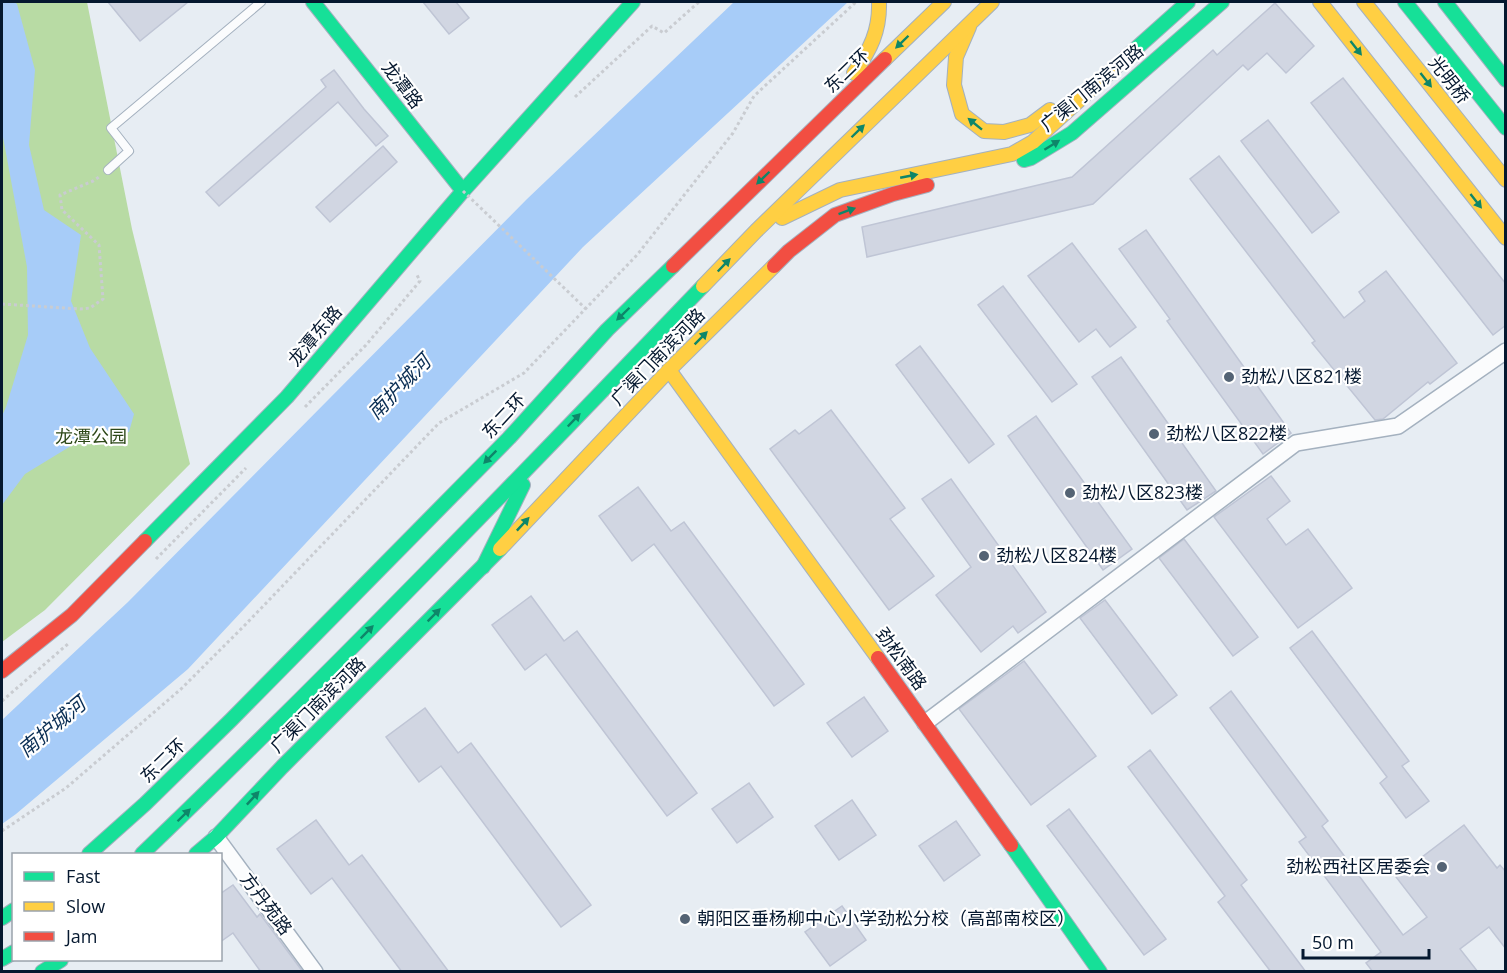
<svg xmlns="http://www.w3.org/2000/svg" width="1507" height="973" viewBox="0 0 1507 973" font-family="'Open Sans','Noto Sans SC',sans-serif">
<rect width="100%" height="100%" fill="#e7edf3"/>
<path fill="#b8dba4" d="M 2,2 L 87,2 L 132,229 L 190,464 L 45,610 L 2,642 Z"/>
<g fill="#a7ccf8">
<path d="M 2,2 L 14,2 L 17,4 L 35,70 L 29,145 L 44,210 L 81,235 L 71,301 L 90,348 L 134,414 L 129,432 L 84,438 L 25,474 L 2,505 L 2,416 L 6,407 L 28,335 L 27,267 L 3,137 Z"/>
<path d="M 734,2 L 848,2 L 583,247 L 188,669 L 16,814 L 2,824 L 2,720 L 128,602 L 527,199 Z"/>
</g>
<g fill="#d1d6e2" stroke="#bfc5d5" stroke-width="1.5">
<path d="M 108,2 L 188,2 L 140,41 Z"/>
<path d="M 423,2 L 456,2 L 469,18 L 449,34 Z"/>
<path d="M 1275,3 L 1314,46 L 1286,73 L 1267,53 L 1248,70 L 1243,65 L 1093,204 L 867,257 L 862,227 L 1072,177 L 1213,50 L 1217,55 Z"/>
<path d="M 334,70 L 364,109 L 388,136 L 376,146 L 338,102 L 219,206 L 206,192 L 326,87 L 321,80 Z"/>
<path d="M 1343,78 L 1506,284 L 1506,325 L 1493,335 L 1311,103 Z"/>
<path d="M 1268,120 L 1339,212 L 1312,233 L 1241,141 Z"/>
<path d="M 383,146 L 397,162 L 330,222 L 316,207 Z"/>
<path d="M 1219,156 L 1344,318 L 1365,301 L 1359,292 L 1386,271 L 1457,363 L 1430,384 L 1428,382 L 1383,419 L 1375,420 L 1312,343 L 1315,341 L 1190,179 Z"/>
<path d="M 1146,230 L 1291,433 L 1263,454 L 1167,321 L 1170,319 L 1119,249 Z"/>
<path d="M 1072,243 L 1136,327 L 1110,347 L 1096,329 L 1079,342 L 1028,276 Z"/>
<path d="M 1003,286 L 1077,384 L 1052,402 L 978,305 Z"/>
<path d="M 920,346 L 994,444 L 969,463 L 896,365 Z"/>
<path d="M 1121,357 L 1216,491 L 1187,510 L 1092,377 Z"/>
<path d="M 831,410 L 905,508 L 890,519 L 934,576 L 889,610 L 770,449 L 795,430 L 799,434 Z"/>
<path d="M 1036,416 L 1132,549 L 1103,570 L 1008,436 Z"/>
<path d="M 1271,476 L 1290,501 L 1267,519 L 1286,545 L 1308,529 L 1352,588 L 1298,628 L 1214,517 Z"/>
<path d="M 951,479 L 1046,612 L 1018,633 L 1013,626 L 981,652 L 936,595 L 971,567 L 922,499 Z"/>
<path d="M 638,487 L 671,531 L 684,522 L 804,684 L 774,706 L 654,544 L 632,561 L 599,516 Z"/>
<path d="M 1184,539 L 1258,637 L 1233,656 L 1159,558 Z"/>
<path d="M 531,596 L 564,641 L 577,631 L 697,793 L 667,816 L 546,654 L 525,670 L 492,625 Z"/>
<path d="M 1105,600 L 1177,695 L 1152,714 L 1080,618 Z"/>
<path d="M 1312,631 L 1409,761 L 1402,766 L 1429,801 L 1406,818 L 1380,783 L 1387,777 L 1290,648 Z"/>
<path d="M 1024,661 L 1096,756 L 1031,805 L 959,709 Z"/>
<path d="M 1231,691 L 1328,821 L 1322,826 L 1403,935 L 1427,917 L 1396,877 L 1464,825 L 1497,868 L 1500,865 L 1506,872 L 1506,949 L 1489,927 L 1460,949 L 1478,972 L 1373,972 L 1366,963 L 1381,952 L 1299,842 L 1306,837 L 1210,708 Z"/>
<path d="M 864,697 L 888,731 L 852,757 L 827,723 Z"/>
<path d="M 425,708 L 458,753 L 471,743 L 591,905 L 561,927 L 441,766 L 419,782 L 386,737 Z"/>
<path d="M 1150,750 L 1247,880 L 1241,885 L 1306,972 L 1271,972 L 1218,902 L 1225,896 L 1128,767 Z"/>
<path d="M 749,783 L 773,817 L 737,843 L 712,809 Z"/>
<path d="M 852,800 L 876,835 L 839,860 L 815,826 Z"/>
<path d="M 1069,809 L 1166,939 L 1144,955 L 1047,826 Z"/>
<path d="M 316,820 L 349,865 L 362,855 L 449,972 L 402,972 L 332,878 L 311,894 L 277,849 Z"/>
<path d="M 956,821 L 980,855 L 944,881 L 919,846 Z"/>
<path d="M 233,885 L 257,917 L 260,914 L 303,972 L 261,972 L 233,933 L 220,942 L 220,894 Z"/>
<path d="M 842,906 L 866,940 L 830,966 L 805,932 Z"/>
</g>
<g fill="none" stroke-linecap="round" stroke-linejoin="round">
<defs>
<path id="lane" d="M 108,170 L 129,151 L 111,128 L 261,2"/>
<g id="street">
<path d="M 925,723 L 1296,443 L 1398,426 L 1506,351"/>
<path d="M 216,837 L 315,972"/>
</g>
<g id="fast">
<path d="M 313,2 L 463,191"/>
<path d="M 1405,2 L 1506,128"/>
<path d="M 1445,2 L 1506,80"/>
<path d="M 1131,53 L 1188,2"/>
<path d="M 1024,160 L 1031,158 L 1072,133 L 1222,2"/>
<path d="M 145,541 L 287,397 L 463,191 L 633,2"/>
<path d="M 483,567 L 523,485"/>
<path d="M 1011,845 L 1100,972"/>
<path d="M 89,854 L 145,804 L 231,720 L 509,438 L 607,330 L 673,266"/>
<path d="M 142,854 C 334,670 519,478 703,286"/>
<path d="M 196,854 L 216,837 L 282,767 L 500,549"/>
<path d="M 2,918 L 14,910"/>
<path d="M 2,959 L 14,952"/>
<path d="M 42,972 L 61,960"/>
</g>
<g id="slow">
<path d="M 1320,2 L 1506,238"/>
<path d="M 1364,2 L 1506,180"/>
<path d="M 969,27 L 956,57 L 954,85 L 962,114 L 984,131 L 1004,132 L 1030,125 L 1050,110"/>
<path d="M 885,59 L 944,2"/>
<path d="M 854,73 C 870,50 880,31 879,2"/>
<path d="M 782,218 L 840,190 L 1012,154 L 1033,142 L 1131,53"/>
<path d="M 703,286 L 756,231 L 992,2"/>
<path d="M 669,370 L 878,658"/>
<path d="M 500,549 L 669,370 L 774,266"/>
</g>
<g id="jam">
<path d="M 673,266 L 885,59"/>
<path d="M 774,266 L 789,251 L 835,215 L 893,194 L 927,185"/>
<path d="M 878,658 L 1011,845"/>
<path d="M 2,671 L 72,615 L 145,541"/>
</g>
</defs>
<use href="#lane" stroke="#a4b1bf" stroke-width="10"/>
<use href="#street" stroke="#a4b1bf" stroke-width="18"/>
<use href="#fast" stroke="#a4b1bf" stroke-width="16"/>
<use href="#slow" stroke="#a4b1bf" stroke-width="16"/>
<use href="#jam" stroke="#a4b1bf" stroke-width="16"/>
<g stroke="#c9ccd1" stroke-width="3" stroke-dasharray="3 3" stroke-linecap="butt">
<path d="M 575,97 L 652,26 L 664,33 L 699,2"/>
<path d="M 2,304 L 80,309 L 90,308 L 103,299 L 99,245 L 62,210 L 60,195 L 93,181 L 99,177"/>
<path d="M 305,407 L 366,345 L 420,281 L 416,273"/>
<path d="M 156,559 L 246,468"/>
<path d="M 2,701 L 69,643"/>
<path d="M 2,831 L 66,788 L 181,689 L 245,625 L 439,423 L 524,373 L 637,255 L 733,133 L 754,96 L 856,2"/>
</g>
<use href="#lane" stroke="#fbfcfd" stroke-width="8"/>
<use href="#street" stroke="#fbfcfd" stroke-width="15"/>
<use href="#fast" stroke="#16e098" stroke-width="14"/>
<use href="#slow" stroke="#ffcf43" stroke-width="14"/>
<use href="#jam" stroke="#f24e42" stroke-width="14"/>
<path stroke="#c9ccd1" stroke-width="3" stroke-dasharray="3 3" stroke-linecap="butt" d="M 463,191 L 586,309"/>
</g>
<defs><path id="oneway-solid" d="M-6-.8H1V-3.2L6.5 0L1 3.2V.8H-6Z" transform="scale(1.5)"/></defs>
<g fill="#0e8669">
<use href="#oneway-solid" transform="translate(902 42) rotate(136)"/>
<use href="#oneway-solid" transform="translate(1356 48) rotate(52)"/>
<use href="#oneway-solid" transform="translate(1426 80) rotate(52)"/>
<use href="#oneway-solid" transform="translate(975 124) rotate(-141)"/>
<use href="#oneway-solid" transform="translate(858 131) rotate(-44)"/>
<use href="#oneway-solid" transform="translate(1052 145) rotate(-32)"/>
<use href="#oneway-solid" transform="translate(909 176) rotate(-11)"/>
<use href="#oneway-solid" transform="translate(763 178) rotate(136)"/>
<use href="#oneway-solid" transform="translate(1476 201) rotate(52)"/>
<use href="#oneway-solid" transform="translate(847 211) rotate(-20)"/>
<use href="#oneway-solid" transform="translate(724 265) rotate(-46)"/>
<use href="#oneway-solid" transform="translate(623 314) rotate(136)"/>
<use href="#oneway-solid" transform="translate(701 338) rotate(-45)"/>
<use href="#oneway-solid" transform="translate(574 420) rotate(-46)"/>
<use href="#oneway-solid" transform="translate(490 457) rotate(135)"/>
<use href="#oneway-solid" transform="translate(523 524) rotate(-47)"/>
<use href="#oneway-solid" transform="translate(434 615) rotate(-45)"/>
<use href="#oneway-solid" transform="translate(367 632) rotate(-45)"/>
<use href="#oneway-solid" transform="translate(253 798) rotate(-47)"/>
<use href="#oneway-solid" transform="translate(184 815) rotate(-44)"/>
</g>
<g fill="#546374" stroke="#fff" stroke-width="2">
<circle cx="1229" cy="377" r="6"/>
<circle cx="1154" cy="434" r="6"/>
<circle cx="1070" cy="493" r="6"/>
<circle cx="984" cy="556" r="6"/>
<circle cx="1442" cy="867" r="6"/>
<circle cx="685" cy="919" r="6"/>
</g>
<g text-anchor="middle" stroke-width="4.5" stroke-linejoin="round" paint-order="stroke">
<g font-size="18" fill="#05182f" stroke="#fff">
<text transform="translate(847 71) rotate(-44)" y="6">东二环</text>
<text transform="translate(1449 80) rotate(52)" y="6">光明桥</text>
<text transform="translate(402 85) rotate(52)" y="6">龙潭路</text>
<text transform="translate(1092 88) rotate(-39)" y="6">广渠门南滨河路</text>
<text transform="translate(315 336) rotate(-50)" y="6">龙潭东路</text>
<text transform="translate(658 357) rotate(-46)" y="6">广渠门南滨河路</text>
<text transform="translate(504 416) rotate(-47)" y="6">东二环</text>
<text transform="translate(901 659) rotate(54)" y="6">劲松南路</text>
<text transform="translate(318 705) rotate(-45)" y="6">广渠门南滨河路</text>
<text transform="translate(163 761) rotate(-44)" y="6">东二环</text>
<text transform="translate(266 904) rotate(53)" y="6">方丹苑路</text>
</g>
<g font-size="18" fill="#05182f" stroke="#fff" text-anchor="start">
<text x="1241" y="383">劲松八区821楼</text>
<text x="1166" y="440">劲松八区822楼</text>
<text x="1082" y="499">劲松八区823楼</text>
<text x="996" y="562">劲松八区824楼</text>
<text x="1430" y="873" text-anchor="end">劲松西社区居委会</text>
<text x="697" y="925">朝阳区垂杨柳中心小学劲松分校（高部南校区）</text>
</g>
<g font-size="18" fill="#2d4818" stroke="#fff">
<text x="91" y="443">龙潭公园</text>
</g>
<g font-size="20" font-style="italic" fill="#0a2e54" stroke="#fff">
<text transform="translate(399 387) rotate(-46)" y="7">南护城河</text>
<text transform="translate(52 727) rotate(-40)" y="7">南护城河</text>
</g>
</g>
<rect width="1507" height="973" fill="none" stroke="#05182f" stroke-width="6"/>
<rect x="12" y="853" width="210" height="108" fill="#ffffff" stroke="#9ba3ac" stroke-width="1.5"/>
<rect x="24" y="872" width="30" height="9" fill="#16e098" stroke="#9ba3ac" stroke-width="1.5"/>
<text x="66" y="883" font-size="18" fill="#05182f">Fast</text>
<rect x="24" y="902" width="30" height="9" fill="#ffcf43" stroke="#9ba3ac" stroke-width="1.5"/>
<text x="66" y="913" font-size="18" fill="#05182f">Slow</text>
<rect x="24" y="932" width="30" height="9" fill="#f24e42" stroke="#9ba3ac" stroke-width="1.5"/>
<text x="66" y="943" font-size="18" fill="#05182f">Jam</text>
<path d="M1303 949v9h126v-9" fill="none" stroke="#05182f" stroke-width="3"/>
<text x="1312" y="949" font-size="18" fill="#05182f" stroke="#ffffff" stroke-width="4.5" paint-order="stroke">50 m</text>
</svg>
